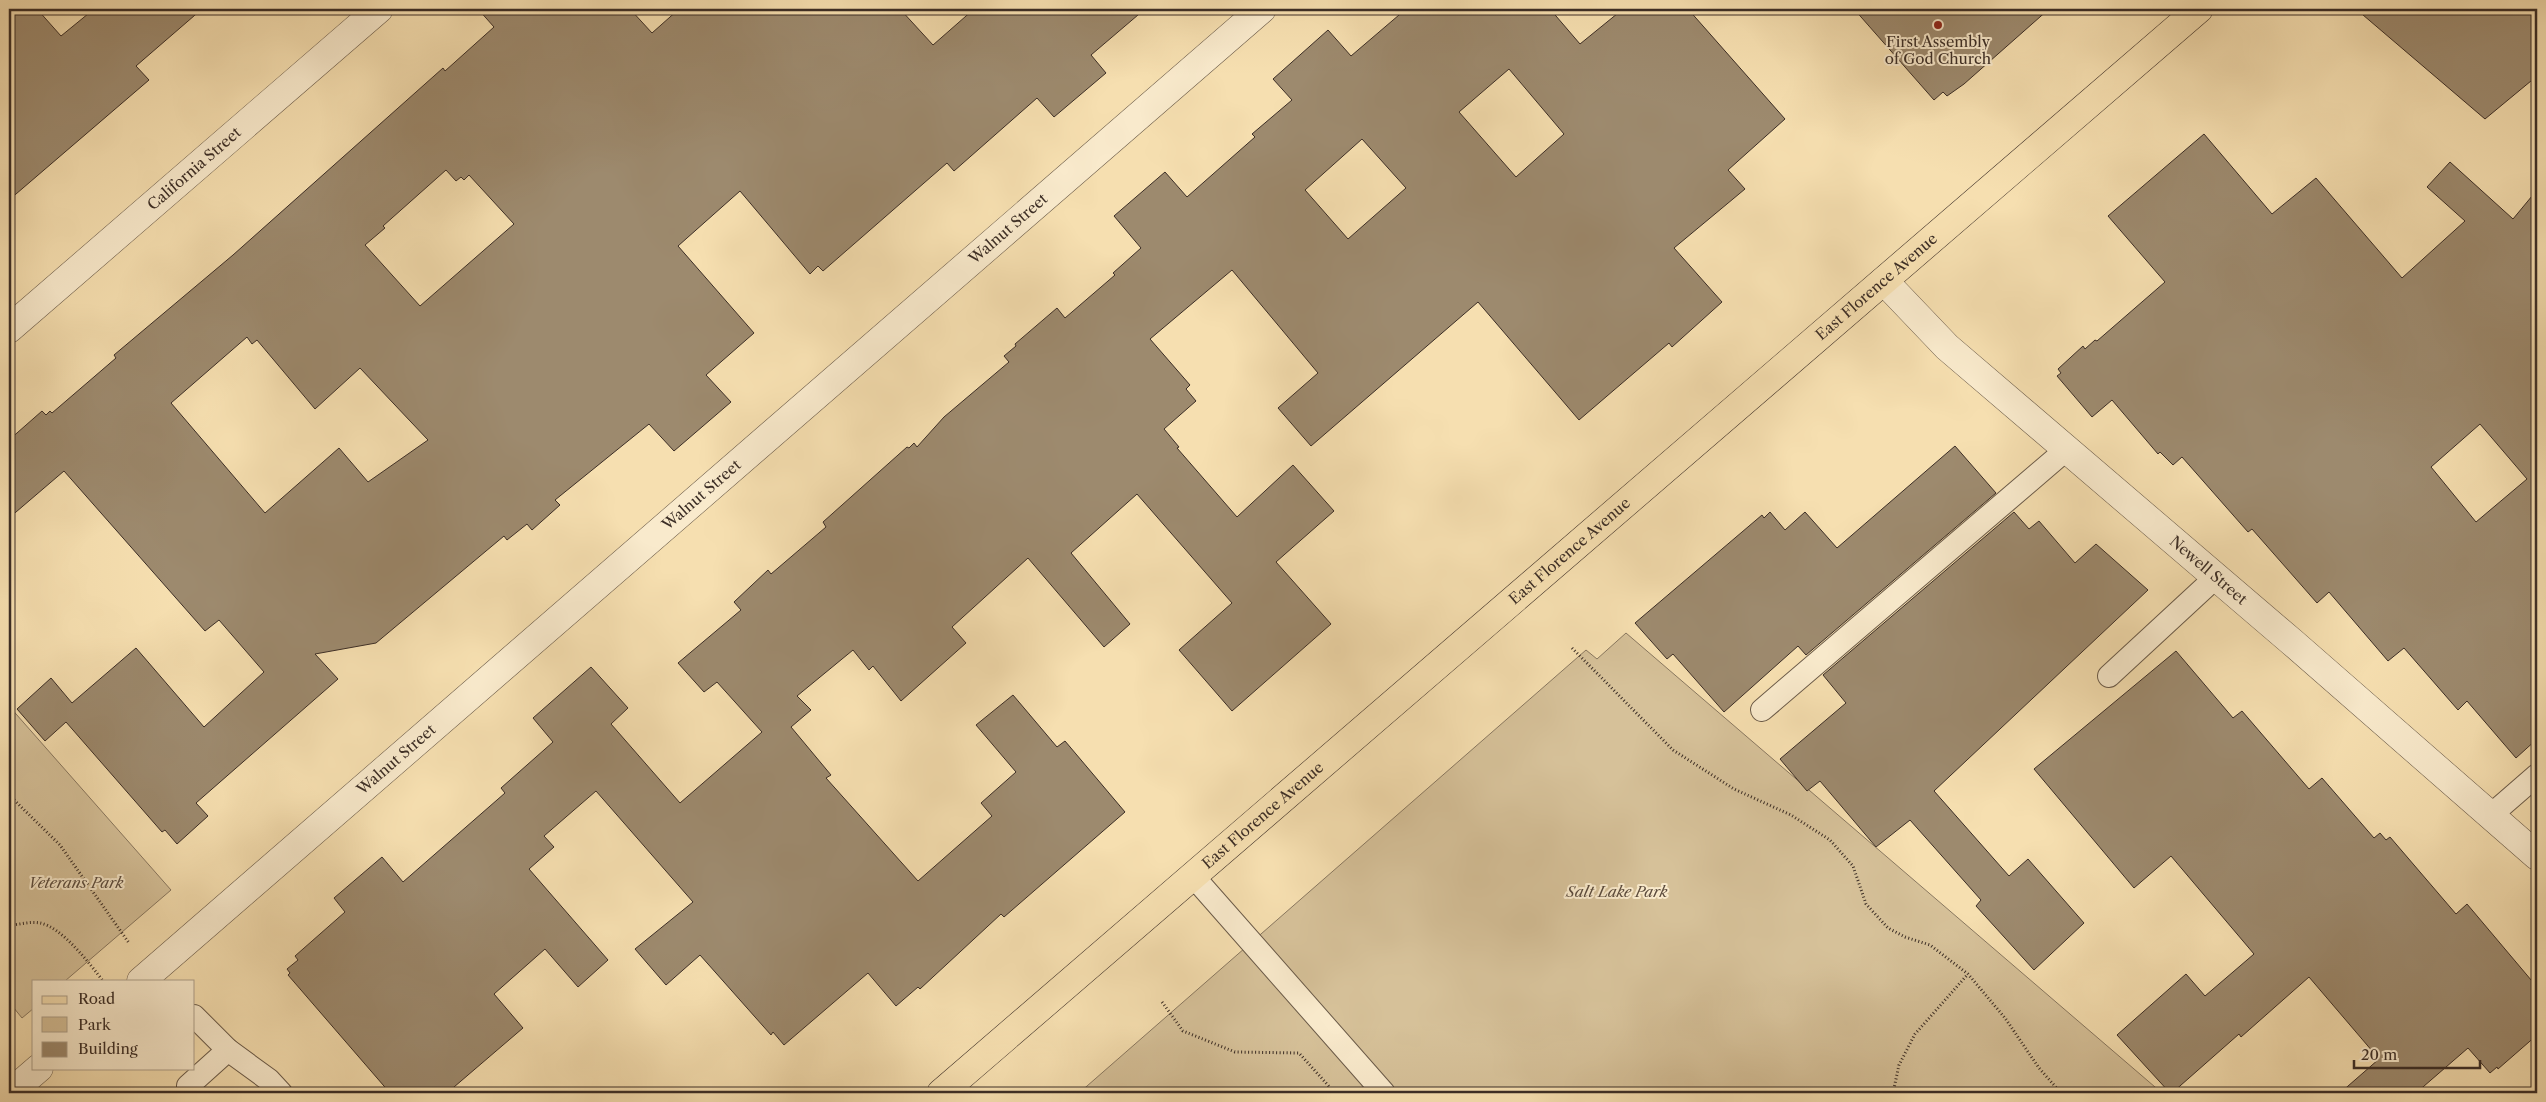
<svg xmlns="http://www.w3.org/2000/svg" width="2546" height="1102" viewBox="0 0 2546 1102" font-family="'Libre Caslon Text',serif">
<rect width="100%" height="100%" fill="#f6dfb0"/>
<filter id="stains"><feTurbulence type="fractalNoise" baseFrequency=".004" numOctaves="4"/><feColorMatrix values="0 0 0 0 .2 0 0 0 0 .09 0 0 0 0 .02 0 0 0 .5 -.17"/></filter>
<radialGradient id="worn" r=".72"><stop offset=".6" stop-color="#630" stop-opacity="0"/><stop offset="1" stop-color="#630" stop-opacity=".3"/></radialGradient>
<g fill="#d6c199" stroke="#897860">
<path d="M 1626,633 L 2162,1093 L 1079,1093 L 1586,650 L 1597,659 Z"/>
<path d="M 9,706 L 171,890 L 65,981 L 34,981 L 34,1008 L 22,1018 L 9,1002 Z"/>
</g>
<g fill="#9d8a6e" stroke="#3c2e26" fill-rule="evenodd">
<path d="M 19,9 L 37,9 L 61,36 L 94,9 L 202,9 L 136,66 L 149,80 L 9,200 L 9,18 Z"/>
<path d="M 478,9 L 630,9 L 652,33 L 679,9 L 900,9 L 933,45 L 974,9 L 1145,9 L 1091,55 L 1106,73 L 1054,117 L 1037,98 L 954,171 L 947,163 L 823,271 L 818,266 L 810,274 L 740,191 L 678,246 L 754,333 L 706,375 L 731,402 L 674,451 L 649,424 L 555,500 L 560,505 L 532,530 L 527,524 L 507,540 L 504,536 L 376,643 L 315,654 L 338,679 L 196,803 L 208,816 L 177,844 L 165,830 L 162,832 L 66,722 L 45,741 L 17,709 L 51,678 L 72,703 L 136,648 L 204,727 L 264,672 L 219,620 L 205,631 L 64,471 L 9,518 L 9,440 L 42,411 L 46,415 L 50,411 L 52,413 L 116,358 L 114,355 L 233,255 L 443,68 L 445,71 L 494,27 ZM 446,170 L 456,181 L 461,177 L 464,180 L 469,175 L 514,224 L 420,306 L 365,245 L 385,228 L 383,226 ZM 247,337 L 252,344 L 257,340 L 315,409 L 360,368 L 428,440 L 368,482 L 339,448 L 265,513 L 171,403 Z"/>
<path d="M 1406,9 L 1550,9 L 1580,44 L 1623,9 L 1688,9 L 1785,119 L 1728,170 L 1745,189 L 1674,248 L 1722,302 L 1672,347 L 1669,343 L 1579,420 L 1478,302 L 1311,446 L 1278,408 L 1318,373 L 1232,270 L 1150,339 L 1190,385 L 1186,389 L 1196,401 L 1164,429 L 1179,447 L 1177,448 L 1237,517 L 1293,465 L 1334,511 L 1276,562 L 1331,624 L 1232,711 L 1179,650 L 1232,603 L 1137,494 L 1071,553 L 1130,624 L 1104,647 L 1028,558 L 952,627 L 966,643 L 901,701 L 873,666 L 869,670 L 853,650 L 797,696 L 811,710 L 791,727 L 831,775 L 826,778 L 918,881 L 992,816 L 981,803 L 1016,772 L 976,725 L 1013,695 L 1057,747 L 1065,741 L 1125,812 L 1004,917 L 1001,914 L 920,989 L 918,987 L 896,1006 L 868,973 L 784,1045 L 773,1032 L 771,1035 L 700,955 L 666,985 L 635,949 L 693,902 L 596,791 L 544,836 L 554,847 L 529,869 L 608,960 L 578,987 L 545,949 L 494,994 L 523,1028 L 447,1093 L 390,1093 L 288,975 L 290,973 L 287,969 L 298,960 L 295,956 L 345,912 L 334,898 L 382,857 L 403,882 L 505,793 L 501,788 L 553,742 L 533,718 L 591,667 L 628,708 L 611,724 L 680,803 L 762,732 L 717,682 L 704,692 L 678,663 L 741,610 L 734,602 L 768,570 L 771,574 L 826,527 L 823,522 L 907,447 L 909,448 L 914,443 L 917,447 L 944,417 L 1009,362 L 1004,356 L 1016,346 L 1015,344 L 1057,308 L 1065,318 L 1115,275 L 1113,273 L 1141,248 L 1114,216 L 1165,172 L 1187,197 L 1255,137 L 1252,134 L 1292,100 L 1273,79 L 1328,30 L 1351,56 ZM 1509,69 L 1564,134 L 1516,177 L 1459,112 ZM 1362,139 L 1406,188 L 1348,239 L 1305,190 Z"/>
<path d="M 1854,9 L 2049,9 L 1964,84 L 1947,96 L 1943,92 L 1934,100 Z"/>
<path d="M 2356,9 L 2537,9 L 2537,76 L 2485,119 Z"/>
<path d="M 2204,134 L 2272,214 L 2316,178 L 2402,278 L 2465,221 L 2427,187 L 2450,162 L 2513,219 L 2537,190 L 2537,739 L 2516,758 L 2467,701 L 2458,710 L 2404,648 L 2388,661 L 2329,592 L 2317,603 L 2252,529 L 2248,532 L 2182,457 L 2173,465 L 2160,452 L 2158,454 L 2112,400 L 2092,417 L 2057,376 L 2061,373 L 2058,369 L 2083,346 L 2085,349 L 2095,340 L 2097,341 L 2165,282 L 2108,216 ZM 2480,424 L 2527,479 L 2476,522 L 2431,467 Z"/>
<path d="M 1955,446 L 1996,493 L 1806,655 L 1798,646 L 1724,712 L 1673,654 L 1667,659 L 1635,623 L 1762,515 L 1764,518 L 1770,512 L 1785,530 L 1805,512 L 1837,548 Z"/>
<path d="M 2014,512 L 2029,529 L 2039,521 L 2075,563 L 2096,544 L 2148,590 L 1934,791 L 2009,876 L 2028,859 L 2084,923 L 2034,970 L 1976,906 L 1981,900 L 1910,820 L 1876,847 L 1820,781 L 1807,791 L 1780,759 L 1846,703 L 1823,675 Z"/>
<path d="M 2176,651 L 2233,718 L 2242,711 L 2309,789 L 2322,778 L 2374,838 L 2380,833 L 2386,840 L 2390,837 L 2456,914 L 2467,904 L 2537,987 L 2537,1035 L 2498,1069 L 2497,1067 L 2490,1073 L 2468,1048 L 2416,1093 L 2340,1093 L 2379,1059 L 2309,977 L 2241,1037 L 2239,1034 L 2172,1093 L 2170,1093 L 2117,1035 L 2186,974 L 2205,996 L 2254,954 L 2171,856 L 2134,888 L 2034,769 Z"/>
</g>
<g fill="none" stroke-linecap="round" stroke-linejoin="round">
<defs>
<g id="lane">
<path d="M 2109,676 L 2215,578"/>
<path d="M 1762,710 L 2067,449"/>
<path d="M 2491,815 L 2537,775"/>
<path d="M 1193,876 L 1384,1093"/>
<path d="M 194,1016 L 228,1050 L 269,1080 L 281,1093"/>
<path d="M 189,1093 L 188,1086 L 228,1050"/>
</g>
<g id="street">
<path id="s1" d="M 1884,281 L 1947,347 L 2292,642 L 2537,856"/>
<path id="s2" d="M 9,329 L 379,9"/>
<path id="s3" d="M 141,981 L 1262,9"/>
<path d="M 10,1093 L 39,1068"/>
</g>
<g id="primary">
<path id="s4" d="M 941,1093 L 2199,9"/>
</g>
</defs>
<use href="#lane" stroke="#6a5a48" stroke-width="24"/>
<use href="#street" stroke="#6a5a48" stroke-width="29"/>
<use href="#primary" stroke="#3c2e26" stroke-width="29"/>
<g stroke="#3c2e26" stroke-width="3" stroke-dasharray="1 2.5" stroke-linecap="butt">
<path d="M 1572,648 L 1673,750 L 1734,789 L 1791,815 L 1830,840 L 1853,866 L 1866,904 L 1888,928 L 1905,937 L 1930,945 L 1968,974 L 2005,1018 L 2039,1068 L 2061,1093"/>
<path d="M 9,795 L 60,845 L 129,943"/>
<path d="M 9,925 C 19,925 30,921 40,923 C 62,927 90,964 103,981"/>
<path d="M 1162,1002 L 1183,1031 L 1235,1052 L 1299,1053 L 1335,1093"/>
<path d="M 1893,1093 L 1899,1065 L 1915,1034 L 1968,974"/>
</g>
<use href="#lane" stroke="#f9eacc" stroke-width="22"/>
<use href="#street" stroke="#f9eacc" stroke-width="28"/>
<use href="#primary" stroke="#f6dfb0" stroke-width="28"/>
</g>
<circle fill="#8f2418" stroke="#f9eacc" stroke-width="2" cx="1938" cy="25" r="5"/>
<g text-anchor="middle" stroke-width="4" stroke-linejoin="round" paint-order="stroke">
<g font-size="15" fill="#3c2e26" stroke="#f9eacc">
<text x="1938" y="47">First Assembly<tspan x="1938" dy="17">of God Church</tspan></text>
</g>
<g font-size="15" fill="#3c2e26" stroke="#f9eacc">
<text dy="5" stroke="none"><textPath href="#s2" startOffset="245">California Street</textPath></text>
<text dy="5" stroke="none"><textPath href="#s3" startOffset="1148">Walnut Street</textPath></text>
<text dy="5" stroke="none"><textPath href="#s4" startOffset="1235">East Florence Avenue</textPath></text>
<text dy="5" stroke="none"><textPath href="#s3" startOffset="742">Walnut Street</textPath></text>
<text dy="5" stroke="none"><textPath href="#s4" startOffset="830">East Florence Avenue</textPath></text>
<text dy="5" stroke="none"><textPath href="#s1" startOffset="435">Newell Street</textPath></text>
<text dy="5" stroke="none"><textPath href="#s3" startOffset="338">Walnut Street</textPath></text>
<text dy="5" stroke="none"><textPath href="#s4" startOffset="425">East Florence Avenue</textPath></text>
</g>
<g font-size="15" font-style="italic" fill="#5b4b3d" stroke="#f9eacc">
<text x="76" y="888">Veterans Park</text>
<text x="1617" y="897">Salt Lake Park</text>
</g>
</g>
<rect width="2546" height="1102" fill="none" stroke="#f6dfb0" stroke-width="30"/>
<rect x="10" y="10" width="2526" height="1082" fill="none" stroke="#3c2e26" stroke-width="2.5"/>
<rect x="15" y="15" width="2516" height="1072" fill="none" stroke="#3c2e26"/>
<rect x="32" y="980" width="162" height="90" fill="#f9eacc" stroke="#ad9f8a"/>
<rect x="42" y="996" width="25" height="8" fill="#f6dfb0" stroke="#ad9f8a"/>
<text x="78" y="1004" font-size="15" fill="#3c2e26">Road</text>
<rect x="42" y="1017" width="25" height="15" fill="#d6c199" stroke="#ad9f8a"/>
<text x="78" y="1030" font-size="15" fill="#3c2e26">Park</text>
<rect x="42" y="1042" width="25" height="15" fill="#9d8a6e" stroke="#ad9f8a"/>
<text x="78" y="1054" font-size="15" fill="#3c2e26">Building</text>
<path d="M2354 1060v8h126v-8" fill="none" stroke="#3c2e26" stroke-width="2.5"/>
<text x="2361" y="1060" font-size="15" fill="#3c2e26" stroke="#f9eacc" stroke-width="4" paint-order="stroke">20 m</text>
<rect width="100%" height="100%" filter="url(#stains)"/>
<rect width="100%" height="100%" fill="url(#worn)"/>
</svg>
